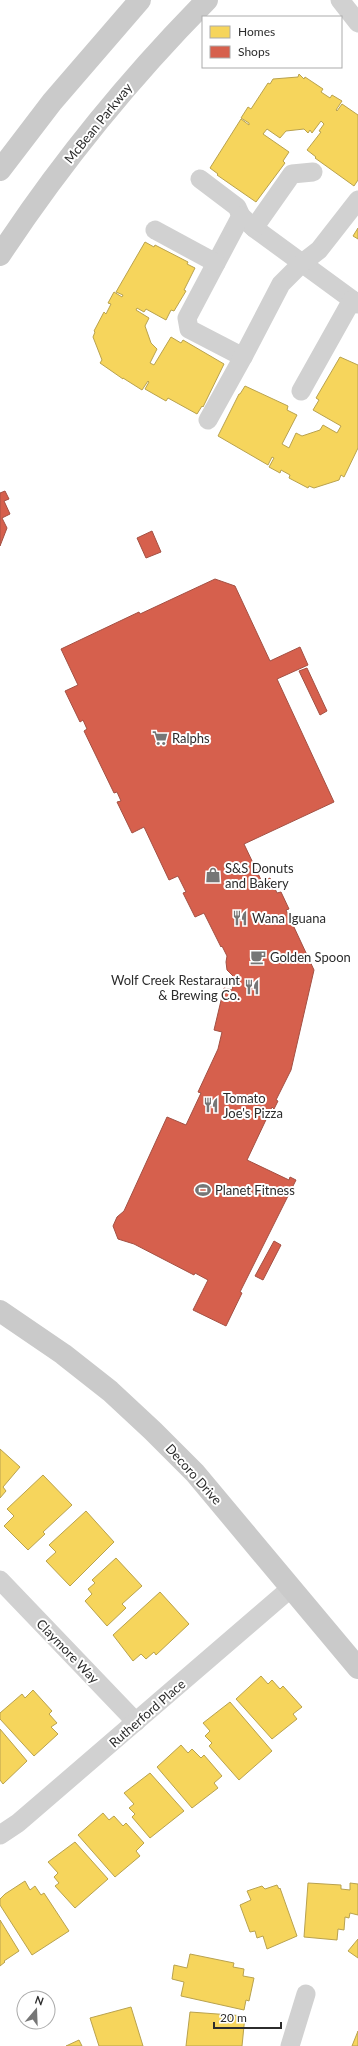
<svg xmlns="http://www.w3.org/2000/svg" width="358" height="2046" viewBox="0 0 358 2046" font-family="Lato,sans-serif">
<rect width="100%" height="100%" fill="#fff"/>
<g fill="#f6d55c" stroke="#b9a24e">
<path d="M 299,74 L 304,79 L 305,77 L 323,89 L 321,92 L 330,98 L 332,95 L 342,101 L 336,110 L 337,111 L 342,104 L 358,115 L 358,180 L 354,186 L 315,158 L 316,157 L 307,150 L 321,132 L 319,131 L 324,124 L 321,121 L 312,133 L 310,130 L 308,133 L 304,129 L 286,131 L 280,138 L 267,129 L 263,134 L 289,152 L 283,161 L 285,163 L 256,202 L 217,175 L 218,174 L 210,168 L 241,119 L 249,125 L 249,123 L 241,118 L 248,107 L 251,109 L 268,83 L 270,84 L 273,79 L 298,77 Z"/>
<path d="M 358,228 L 358,239 L 353,236 Z"/>
<path d="M 145,242 L 154,247 L 155,245 L 188,262 L 187,264 L 195,268 L 184,290 L 186,291 L 174,311 L 171,310 L 166,320 L 146,309 L 144,312 L 137,308 L 136,310 L 149,318 L 145,326 L 151,343 L 157,349 L 150,363 L 154,365 L 171,337 L 181,343 L 183,340 L 224,364 L 203,407 L 202,406 L 197,414 L 168,398 L 166,401 L 145,389 L 149,382 L 148,381 L 142,390 L 123,378 L 123,379 L 100,363 L 102,360 L 93,337 L 95,332 L 94,331 L 104,312 L 106,314 L 111,304 L 108,303 L 114,292 L 122,297 L 123,295 L 116,292 Z"/>
<path d="M 340,357 L 358,365 L 358,448 L 344,477 L 341,475 L 339,480 L 314,488 L 309,486 L 308,488 L 289,478 L 290,475 L 281,470 L 280,473 L 269,467 L 274,458 L 272,457 L 268,465 L 218,436 L 239,394 L 240,394 L 245,386 L 288,406 L 287,410 L 297,415 L 282,444 L 289,448 L 296,433 L 302,436 L 320,430 L 323,425 L 337,433 L 341,426 L 313,410 L 319,400 L 316,398 Z"/>
<path d="M 0,1449 L 20,1467 L 3,1487 L 6,1491 L 0,1498 Z"/>
<path d="M 43,1475 L 72,1505 L 43,1532 L 45,1534 L 28,1550 L 4,1526 L 14,1516 L 7,1509 Z"/>
<path d="M 86,1511 L 114,1542 L 70,1586 L 46,1561 L 56,1552 L 49,1545 Z"/>
<path d="M 116,1558 L 142,1586 L 122,1604 L 126,1608 L 107,1626 L 85,1601 L 92,1594 L 88,1589 L 95,1583 L 92,1580 Z"/>
<path d="M 160,1592 L 189,1624 L 156,1655 L 154,1652 L 146,1659 L 141,1654 L 133,1661 L 113,1635 Z"/>
<path d="M 261,1676 L 268,1684 L 272,1680 L 280,1689 L 283,1686 L 302,1707 L 293,1714 L 297,1719 L 272,1739 L 236,1699 Z"/>
<path d="M 33,1690 L 52,1711 L 49,1714 L 57,1723 L 51,1727 L 58,1734 L 34,1756 L 0,1719 L 0,1713 L 22,1694 L 25,1698 Z"/>
<path d="M 230,1702 L 272,1751 L 239,1780 L 209,1746 L 212,1743 L 205,1736 L 210,1731 L 203,1723 Z"/>
<path d="M 0,1729 L 27,1761 L 3,1784 L 0,1780 Z"/>
<path d="M 181,1745 L 188,1753 L 192,1749 L 201,1758 L 204,1755 L 222,1776 L 214,1783 L 218,1788 L 192,1808 L 157,1767 Z"/>
<path d="M 150,1773 L 184,1811 L 150,1838 L 132,1817 L 135,1814 L 129,1808 L 134,1804 L 124,1793 Z"/>
<path d="M 103,1813 L 109,1820 L 114,1816 L 123,1826 L 126,1823 L 144,1843 L 136,1851 L 140,1856 L 115,1877 L 78,1835 Z"/>
<path d="M 75,1842 L 108,1879 L 75,1908 L 55,1886 L 59,1883 L 54,1877 L 58,1873 L 48,1862 Z"/>
<path d="M 25,1881 L 30,1890 L 35,1886 L 41,1895 L 44,1893 L 69,1931 L 32,1955 L 0,1905 L 0,1899 L 5,1894 Z"/>
<path d="M 308,1883 L 341,1885 L 341,1889 L 350,1890 L 350,1883 L 358,1884 L 358,1915 L 350,1913 L 349,1918 L 345,1917 L 344,1930 L 338,1929 L 337,1940 L 304,1937 Z"/>
<path d="M 277,1885 L 279,1889 L 280,1888 L 297,1936 L 267,1949 L 263,1936 L 257,1938 L 255,1931 L 250,1932 L 240,1905 L 251,1900 L 247,1891 L 262,1886 L 265,1889 Z"/>
<path d="M 0,1920 L 19,1951 L 4,1961 L 5,1962 L 0,1966 Z"/>
<path d="M 358,1939 L 358,1958 L 348,1951 Z"/>
<path d="M 190,1954 L 234,1963 L 233,1967 L 244,1969 L 243,1976 L 254,1978 L 249,2001 L 246,2000 L 244,2010 L 181,1996 L 184,1982 L 172,1979 L 174,1965 L 187,1968 Z"/>
<path d="M 131,2007 L 143,2046 L 99,2046 L 90,2018 Z"/>
<path d="M 190,2012 L 245,2016 L 242,2046 L 186,2046 Z"/>
<path d="M 358,2031 L 358,2046 L 352,2046 Z"/>
<path d="M 79,2040 L 82,2046 L 66,2046 Z"/>
</g>
<g fill="#d6604d" stroke="#a35043">
<path d="M 5,491 L 9,499 L 4,501 L 10,514 L 2,518 L 7,528 L 0,546 L 0,493 Z"/>
<path d="M 152,531 L 161,552 L 146,558 L 137,538 Z"/>
<path d="M 215,579 L 235,586 L 270,661 L 300,647 L 308,665 L 277,679 L 334,802 L 244,844 L 262,882 L 270,878 L 277,893 L 281,892 L 289,909 L 286,910 L 314,970 L 291,1070 L 276,1100 L 278,1101 L 274,1109 L 272,1107 L 247,1160 L 289,1180 L 290,1177 L 296,1180 L 240,1292 L 242,1293 L 226,1326 L 193,1310 L 208,1280 L 195,1273 L 194,1275 L 134,1244 L 118,1239 L 113,1226 L 117,1217 L 124,1211 L 167,1117 L 186,1125 L 201,1093 L 198,1092 L 218,1049 L 222,1032 L 214,1030 L 224,988 L 232,990 L 235,978 L 227,970 L 226,962 L 227,956 L 222,946 L 221,947 L 204,913 L 195,917 L 183,893 L 186,892 L 178,876 L 169,880 L 144,827 L 132,833 L 117,802 L 121,801 L 117,792 L 114,793 L 84,731 L 87,729 L 83,720 L 80,722 L 65,691 L 78,685 L 61,649 L 139,612 L 140,614 Z"/>
<path d="M 307,668 L 327,711 L 320,715 L 299,671 Z"/>
<path d="M 274,1241 L 281,1245 L 263,1280 L 255,1276 Z"/>
</g>
<g fill="none" stroke-linecap="round" stroke-linejoin="round">
<g stroke="#d1d1d1" stroke-width="19">
<path d="M 340,0 L 358,23"/>
<path d="M 200,179 L 237,207 L 241,216 L 254,228 L 358,304"/>
<path d="M 241,216 L 187,318 L 189,329 L 243,357"/>
<path d="M 254,228 L 292,174 L 313,172"/>
<path d="M 155,230 L 216,263"/>
<path d="M 301,391 L 352,300"/>
<path d="M 208,420 L 243,357 L 281,284 L 301,264 L 319,250 L 358,200"/>
<path d="M 0,1580 L 136,1722"/>
<path d="M 0,1835 L 18,1823 L 291,1588"/>
<path d="M 290,2046 L 306,1994"/>
</g>
<g stroke="#cacaca" stroke-width="22">
<path d="M 0,170 L 52,102 L 140,0"/>
<path d="M 0,255 C 60,164 130,78 207,0"/>
<path d="M 0,1311 L 63,1354 L 110,1391 L 153,1431 L 195,1473 L 358,1668"/>
</g>
</g>
<defs>
<symbol id="supermarket-bare" viewBox="-9 -9 18 18"><path d="M-6-5.5h2.5l.6 2H6L4.5 2H-2.5L-4.4-4H-6ZM-1.5 3.2a1.3 1.3 0 1 0 .1 0ZM3 3.2a1.3 1.3 0 1 0 .1 0Z" fill="#767676" stroke="#fff" stroke-width="2.5" paint-order="stroke"/></symbol>
<symbol id="shop-bare" viewBox="-9 -9 18 18"><path d="M-5-2.5h2.3a2.7 3.5 0 0 1 5.4 0H5L5.5 6h-11ZM-1.5-2.5h3a1.5 2.3 0 0 0-3 0Z" fill="#767676" stroke="#fff" stroke-width="2.5" paint-order="stroke"/></symbol>
<symbol id="restaurant-bare" viewBox="-9 -9 18 18"><path d="M-5-6h1v4h1v-4h1v4h1v-4h1v5L-1.5 .5V6h-2V.5L-5-1ZM5-6V6H3V1.5H1.5Q1.5-4 5-6Z" fill="#767676" stroke="#fff" stroke-width="2.5" paint-order="stroke"/></symbol>
<symbol id="cafe-bare" viewBox="-9 -9 18 18"><path d="M-5.5-4.5H6V0H3Q3 3.5 0 3.5H-2.5Q-5.5 3.5-5.5 0ZM3-3.2v2h1.7v-2ZM-6 4.5H4V6H-6Z" fill="#767676" stroke="#fff" stroke-width="2.5" paint-order="stroke"/></symbol>
<symbol id="stadium-bare" viewBox="-9 -9 18 18"><path d="M0-5a6.5 5 0 1 0 0 10a6.5 5 0 1 0 0-10ZM-3.5-1.8h7v3.6h-7Z" fill="#767676" stroke="#fff" stroke-width="2.5" paint-order="stroke"/></symbol>
</defs>
<g fill-rule="evenodd">
<use href="#supermarket-bare" x="149" y="727" width="22" height="22"/>
<use href="#shop-bare" x="202" y="864" width="22" height="22"/>
<use href="#restaurant-bare" x="229" y="907" width="22" height="22"/>
<use href="#cafe-bare" x="247" y="946" width="22" height="22"/>
<use href="#restaurant-bare" x="241" y="976" width="22" height="22"/>
<use href="#restaurant-bare" x="200" y="1094" width="22" height="22"/>
<use href="#stadium-bare" x="192" y="1179" width="22" height="22"/>
</g>
<g text-anchor="middle" stroke-width="4" stroke-linejoin="round" paint-order="stroke">
<g font-size="13" fill="#2c2c2c" stroke="#fff">
<text transform="translate(98 123) rotate(-51)" y="5">McBean Parkway</text>
<text transform="translate(194 1474) rotate(48)" y="5">Decoro Drive</text>
<text transform="translate(68 1651) rotate(46)" y="5">Claymore Way</text>
<text transform="translate(147 1713) rotate(-41)" y="5">Rutherford Place</text>
</g>
<g font-size="13" fill="#2c2c2c" stroke="#fff" text-anchor="start">
<text x="172" y="743">Ralphs</text>
<text x="225" y="873">S&amp;S Donuts<tspan x="225" dy="15">and Bakery</tspan></text>
<text x="252" y="923">Wana Iguana</text>
<text x="270" y="962">Golden Spoon</text>
<text x="240" y="985" text-anchor="end">Wolf Creek Restaraunt<tspan x="240" dy="15">&amp; Brewing Co.</tspan></text>
<text x="223" y="1103">Tomato<tspan x="223" dy="15">Joe's Pizza</tspan></text>
<text x="215" y="1195">Planet Fitness</text>
</g>
</g>
<rect x="202" y="16" width="140" height="52" fill="#ffffff" stroke="#ababab"/>
<rect x="210" y="26" width="20" height="12" fill="#f6d55c" stroke="#ababab"/>
<text x="238" y="36" font-size="12" fill="#2c2c2c">Homes</text>
<rect x="210" y="46" width="20" height="12" fill="#d6604d" stroke="#ababab"/>
<text x="238" y="56" font-size="12" fill="#2c2c2c">Shops</text>
<g transform="translate(36 2010) rotate(19)"><circle r="19" fill="#ffffff" stroke="#ababab"/>
<path d="M0-3L7 15L0 10L-7 15Z" fill="#767676"/>
<text y="-6" font-size="11" font-weight="bold" text-anchor="middle" fill="#2c2c2c">N</text>
</g>
<path d="M214 2022v6h67v-6" fill="none" stroke="#2c2c2c" stroke-width="2"/>
<text x="220" y="2022" font-size="12" fill="#2c2c2c" stroke="#ffffff" stroke-width="3" paint-order="stroke">20 m</text>
</svg>
